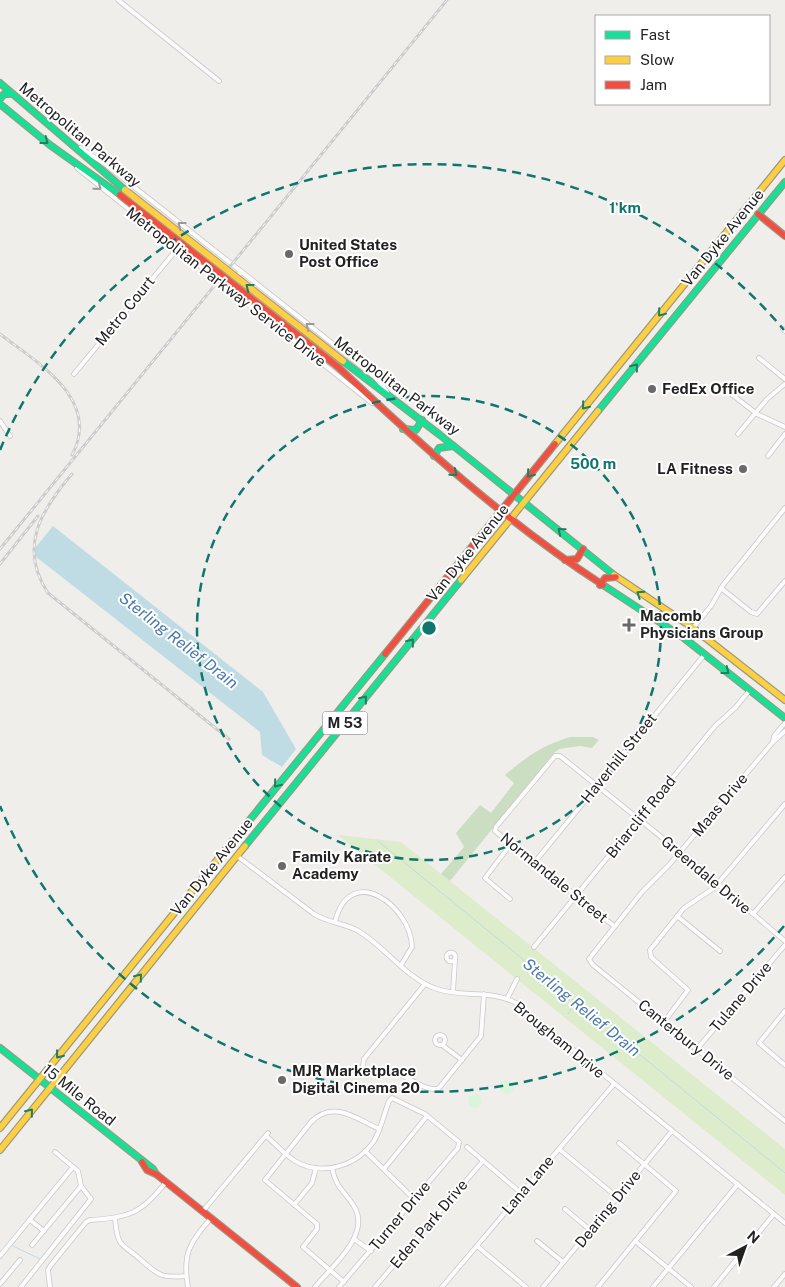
<svg xmlns="http://www.w3.org/2000/svg" width="785" height="1287" viewBox="0 0 785 1287" font-family="'Public Sans',sans-serif">
<rect width="100%" height="100%" fill="#f0eeeb"/>
<path fill="#ddeccb" d="M 338,835 L 401,842 L 785,1149 L 785,1195 Z"/>
<path fill="#cbdec1" d="M 570,737 L 593,737 L 599,740 L 592,748 L 580,746 L 559,749 L 553,754 L 450,881 L 441,874 L 464,847 L 456,833 L 480,805 L 491,813 L 514,783 L 505,775 C 526,757 543,745 570,737 Z"/>
<g fill="#daf5da">
<circle cx="507" cy="1087" r="7"/>
<circle cx="475" cy="1101" r="7"/>
</g>
<path fill="#bfdbe3" d="M 53,526 L 263,692 L 296,749 L 282,767 L 262,755 L 260,732 L 35,556 L 35,548 Z"/>
<g fill="none" stroke-linecap="round" stroke-linejoin="round">
<g stroke="#bfdbe3" stroke-width="1">
<path d="M 378,841 L 785,1173"/>
<path d="M 568,1014 L 575,1003"/>
<path d="M 13,1246 L 40,1259"/>
</g>
<defs>
<g id="street">
<path d="M 118,0 L 219,81"/>
<path d="M 80,148 L 105,164 L 375,377 L 387,392"/>
<path d="M 77,168 L 372,403"/>
<path d="M 228,289 C 228,282 235,274 242,273"/>
<path d="M 783,329 L 785,331"/>
<path d="M 759,358 L 785,379"/>
<path d="M 74,374 L 177,249"/>
<path d="M 730,393 L 757,414 L 785,427"/>
<path d="M 0,421 L 10,436"/>
<path d="M 738,434 L 767,399 L 785,384"/>
<path d="M 768,456 L 785,434"/>
<path d="M 721,588 L 751,612 L 757,614 L 785,581"/>
<path d="M 693,628 L 711,606 L 723,585 L 785,508"/>
<path d="M 785,731 L 773,742 L 669,865 L 642,892 L 589,959 L 593,965 L 785,1121"/>
<path d="M 773,742 L 774,736 L 785,723"/>
<path d="M 237,856 L 314,914 C 328,923 346,923 360,932 C 386,948 407,979 437,989 C 463,998 490,989 516,1003 L 785,1223"/>
<path d="M 534,863 L 705,654"/>
<path d="M 510,899 L 485,878 L 511,844"/>
<path d="M 753,914 L 785,877"/>
<path d="M 677,916 L 720,951"/>
<path d="M 335,922 C 350,861 411,906 412,947 L 401,965"/>
<path d="M 614,926 L 495,831 L 496,827 L 555,756 L 560,756 L 680,852 L 785,941"/>
<path d="M 534,947 L 715,726 L 735,708 L 750,690"/>
<circle cx="451" cy="957" r="4.5"/>
<path d="M 425,984 L 364,1059 L 363,1066 C 373,1080 386,1070 399,1074 C 411,1078 427,1093 439,1088 L 481,1036 L 484,994"/>
<path d="M 453,992 L 455,960"/>
<path d="M 507,999 L 517,979"/>
<path d="M 785,1011 L 759,1043 L 785,1065"/>
<path d="M 664,1022 L 688,990 L 651,957 L 650,950 L 684,908 L 714,888 L 785,804"/>
<circle cx="440" cy="1040" r="5"/>
<path d="M 442,1045 L 462,1060"/>
<path d="M 697,1049 L 785,945"/>
<path d="M 266,1136 C 276,1144 284,1154 295,1161 C 322,1177 357,1166 374,1141 C 381,1129 384,1114 389,1101 L 392,1098 L 425,1114 L 459,1142 L 458,1148 L 339,1287"/>
<path d="M 467,1147 L 521,1193"/>
<path d="M 559,1149 L 617,1197"/>
<path d="M 365,1151 L 414,1199"/>
<path d="M 384,1169 L 427,1116"/>
<path d="M 294,1205 L 312,1183 L 316,1168"/>
<path d="M 565,1209 L 590,1230"/>
<path d="M 203,1211 L 268,1133"/>
<path d="M 115,1219 C 118,1249 121,1242 141,1260 C 159,1276 162,1278 186,1276"/>
<path d="M 30,1220 L 44,1231"/>
<path d="M 354,1239 L 371,1251"/>
<path d="M 537,1241 L 563,1262"/>
<path d="M 635,1241 L 691,1287"/>
<path d="M 32,1245 L 81,1186"/>
<path d="M 477,1246 L 526,1287"/>
<path d="M 0,1256 L 73,1167"/>
<path d="M 344,1282 L 303,1247 L 317,1229 L 317,1224 L 265,1180 L 311,1122 C 333,1099 357,1119 379,1129"/>
<path d="M 0,1284 L 20,1260"/>
<path d="M 21,1287 L 91,1199 L 81,1186 L 78,1171 L 55,1152"/>
<path d="M 50,1287 L 48,1270 L 51,1265 L 86,1222 L 90,1220 C 129,1218 142,1213 166,1182"/>
<path d="M 188,1287 C 182,1253 190,1243 211,1218"/>
<path d="M 315,1287 C 331,1267 370,1236 355,1208 C 346,1192 336,1189 332,1168"/>
<path d="M 375,1287 L 483,1161"/>
<path d="M 442,1287 L 614,1084"/>
<path d="M 543,1287 L 672,1131"/>
<path d="M 598,1287 L 676,1191 L 619,1143"/>
<path d="M 653,1287 L 738,1184"/>
<path d="M 714,1287 L 774,1214"/>
<path d="M 774,1287 L 785,1274"/>
</g>
<g id="fast">
<path d="M 0,83 L 125,190"/>
<path d="M 0,99 L 4,94 L 12,94"/>
<path d="M 0,104 L 50,145 L 120,195"/>
<path d="M 343,361 L 440,435 L 614,575"/>
<path d="M 598,411 L 785,182"/>
<path d="M 403,429 L 416,430 L 422,420"/>
<path d="M 434,456 L 439,448 L 453,446"/>
<path d="M 603,585 L 684,638 L 785,718"/>
<path d="M 235,838 L 385,654"/>
<path d="M 245,846 L 461,580"/>
<path d="M 0,1048 L 153,1169 L 156,1174"/>
</g>
<g id="slow">
<path d="M 555,444 L 785,160"/>
<path d="M 614,575 L 693,628 L 785,700"/>
<path d="M 461,580 L 598,411"/>
<path d="M 0,1128 L 235,838"/>
<path d="M 0,1150 L 245,846"/>
</g>
<g id="jam">
<path d="M 758,214 L 785,236"/>
<path d="M 338,367 C 421,445 507,523 603,585"/>
<path d="M 565,560 L 577,559 L 583,549"/>
<path d="M 600,585 L 605,578 L 616,577"/>
<path d="M 385,654 L 555,444"/>
<path d="M 142,1162 L 147,1170 L 156,1174 L 297,1287"/>
</g>
</defs>
<use href="#street" stroke="#c9c8c7" stroke-width="5.5"/>
<use href="#fast" stroke="#999a82" stroke-width="8"/>
<use href="#slow" stroke="#999a82" stroke-width="8"/>
<use href="#jam" stroke="#999a82" stroke-width="8"/>
<use href="#street" stroke="#fdfcfc" stroke-width="4"/>
<use href="#fast" stroke="#16e098" stroke-width="5.5"/>
<use href="#slow" stroke="#ffcf43" stroke-width="5.5"/>
<use href="#jam" stroke="#f24e42" stroke-width="5.5"/>
<defs>
<g id="rail">
<path d="M 0,334 C 36,362 102,399 72,455"/>
<path d="M 72,474 C 41,510 18,548 48,593 L 229,739"/>
<path d="M 0,549 L 447,0"/>
<path d="M 0,564 L 38,516"/>
</g>
</defs>
<use href="#rail" stroke="#ccc" stroke-width="3"/>
<use href="#rail" stroke="#fff" stroke-width="1" stroke-dasharray="4" stroke-linecap="butt"/>
<defs>
<path id="slow-bridge" d="M 125,190 L 343,361"/>
<path id="jam-bridge" d="M 120,195 L 338,367"/>
</defs>
<use href="#slow-bridge" stroke="#a79c86" stroke-width="8" stroke-linecap="butt"/>
<use href="#jam-bridge" stroke="#a79c86" stroke-width="8" stroke-linecap="butt"/>
<use href="#slow-bridge" stroke="#ffcf43" stroke-width="6"/>
<use href="#jam-bridge" stroke="#f24e42" stroke-width="6"/>
</g>
<defs><path id="oneway-chevron" d="M-2-3.5L2.5 0L-2 3.5" fill="none" stroke-width="1.6" stroke-linecap="round" stroke-linejoin="round" transform="scale(1.25)"/></defs>
<g stroke="#1c815d">
<use href="#oneway-chevron" transform="translate(45 141) rotate(38)"/>
<use href="#oneway-chevron" transform="translate(249 287) rotate(-142)"/>
<use href="#oneway-chevron" transform="translate(661 313) rotate(129)"/>
<use href="#oneway-chevron" transform="translate(635 367) rotate(-51)"/>
<use href="#oneway-chevron" transform="translate(585 406) rotate(129)"/>
<use href="#oneway-chevron" transform="translate(454 473) rotate(39)"/>
<use href="#oneway-chevron" transform="translate(530 474) rotate(129)"/>
<use href="#oneway-chevron" transform="translate(561 531) rotate(-141)"/>
<use href="#oneway-chevron" transform="translate(640 594) rotate(-146)"/>
<use href="#oneway-chevron" transform="translate(411 642) rotate(-51)"/>
<use href="#oneway-chevron" transform="translate(726 671) rotate(38)"/>
<use href="#oneway-chevron" transform="translate(364 699) rotate(-51)"/>
<use href="#oneway-chevron" transform="translate(277 784) rotate(129)"/>
<use href="#oneway-chevron" transform="translate(139 977) rotate(-51)"/>
<use href="#oneway-chevron" transform="translate(59 1055) rotate(128)"/>
<use href="#oneway-chevron" transform="translate(30 1112) rotate(-51)"/>
</g>
<g stroke="#9a9a9a">
<use href="#oneway-chevron" transform="translate(98 187) rotate(39)"/>
<use href="#oneway-chevron" transform="translate(181 225) rotate(-142)"/>
<use href="#oneway-chevron" transform="translate(309 326) rotate(-142)"/>
</g>
<g fill="none" stroke="#0f766e" stroke-width="2.5" stroke-dasharray="9 6">
<circle cx="429" cy="628" r="232"/>
<path d="M784 926A464 464 0 0 1 0 806M0 450A464 464 0 0 1 784 330"/>
</g>
<g fill="#6a6968" stroke="#fff" stroke-width="2">
<circle cx="289" cy="254" r="5"/>
<circle cx="652" cy="389" r="5"/>
<circle cx="743" cy="469" r="5"/>
<path d="M626.5 617.5h5v5h5v5h-5v5h-5v-5h-5v-5h5z"/>
<circle cx="282" cy="866" r="5"/>
<circle cx="282" cy="1080" r="5"/>
</g>
<g text-anchor="middle" stroke-width="4" stroke-linejoin="round" paint-order="stroke">
<rect fill="#fff" stroke="#646464" stroke-width="1" x="322.5" y="711.5" width="45" height="23" rx="4"/>
<g font-size="14" font-weight="bold" fill="#222">
<text x="345" y="728">M 53</text>
</g>
<g font-size="15" fill="#222" stroke="#fff">
<text transform="translate(80 135) rotate(40)" y="5">Metropolitan Parkway</text>
<text transform="translate(723 238) rotate(-51)" y="5">Van Dyke Avenue</text>
<text transform="translate(226 287) rotate(38)" y="5">Metropolitan Parkway Service Drive</text>
<text transform="translate(125 311) rotate(-51)" y="5">Metro Court</text>
<text transform="translate(397 386) rotate(37)" y="5">Metropolitan Parkway</text>
<text transform="translate(468 553) rotate(-51)" y="5">Van Dyke Avenue</text>
<text transform="translate(619 758) rotate(-51)" y="5">Haverhill Street</text>
<text transform="translate(720 805) rotate(-50)" y="5">Maas Drive</text>
<text transform="translate(641 817) rotate(-51)" y="5">Briarcliff Road</text>
<text transform="translate(212 867) rotate(-51)" y="5">Van Dyke Avenue</text>
<text transform="translate(706 875) rotate(40)" y="5">Greendale Drive</text>
<text transform="translate(554 878) rotate(39)" y="5">Normandale Street</text>
<text transform="translate(741 997) rotate(-50)" y="5">Tulane Drive</text>
<text transform="translate(559 1040) rotate(39)" y="5">Brougham Drive</text>
<text transform="translate(686 1040) rotate(39)" y="5">Canterbury Drive</text>
<text transform="translate(79 1095) rotate(39)" y="5">15 Mile Road</text>
<text transform="translate(528 1185) rotate(-50)" y="5">Lana Lane</text>
<text transform="translate(608 1209) rotate(-51)" y="5">Dearing Drive</text>
<text transform="translate(400 1216) rotate(-50)" y="5">Turner Drive</text>
<text transform="translate(429 1224) rotate(-50)" y="5">Eden Park Drive</text>
</g>
<g font-size="15" font-weight="bold" fill="#222" stroke="#fff" text-anchor="start">
<text x="299" y="250">United States<tspan x="299" dy="17">Post Office</tspan></text>
<text x="662" y="394">FedEx Office</text>
<text x="733" y="474" text-anchor="end">LA Fitness</text>
<text x="640" y="621">Macomb<tspan x="640" dy="17">Physicians Group</tspan></text>
<text x="292" y="862">Family Karate<tspan x="292" dy="17">Academy</tspan></text>
<text x="292" y="1076">MJR Marketplace<tspan x="292" dy="17">Digital Cinema 20</tspan></text>
</g>
<g font-size="16" font-style="italic" fill="#4a7aab" stroke="#fff">
<text transform="translate(179 640) rotate(38)" y="6">Sterling Relief Drain</text>
<text transform="translate(582 1007) rotate(39)" y="6">Sterling Relief Drain</text>
</g>
</g>
<circle cx="429" cy="628" r="8" fill="#0f766e" stroke="#fff" stroke-width="2.5"/>
<g font-size="15" text-anchor="middle" font-weight="bold" fill="#0f766e" stroke="#fff" stroke-width="4" stroke-linejoin="round" paint-order="stroke">
<text x="625" y="213">1 km</text>
<text x="593" y="469">500 m</text>
</g>
<rect x="595" y="15" width="175" height="90" fill="#ffffff" stroke="#a7a7a7"/>
<rect x="605" y="31" width="25" height="8" fill="#16e098" stroke="#a7a7a7"/>
<text x="640" y="40" font-size="15" fill="#222222">Fast</text>
<rect x="605" y="56" width="25" height="8" fill="#ffcf43" stroke="#a7a7a7"/>
<text x="640" y="65" font-size="15" fill="#222222">Slow</text>
<rect x="605" y="81" width="25" height="8" fill="#f24e42" stroke="#a7a7a7"/>
<text x="640" y="90" font-size="15" fill="#222222">Jam</text>
<g transform="translate(745 1247) rotate(41)" stroke="#ffffff" stroke-width="4" paint-order="stroke">
<path d="M0-4L9 19L0 12L-9 19Z" fill="#222222"/>
<text y="-8" font-size="14" font-weight="bold" text-anchor="middle" fill="#222222">N</text>
</g>
</svg>
